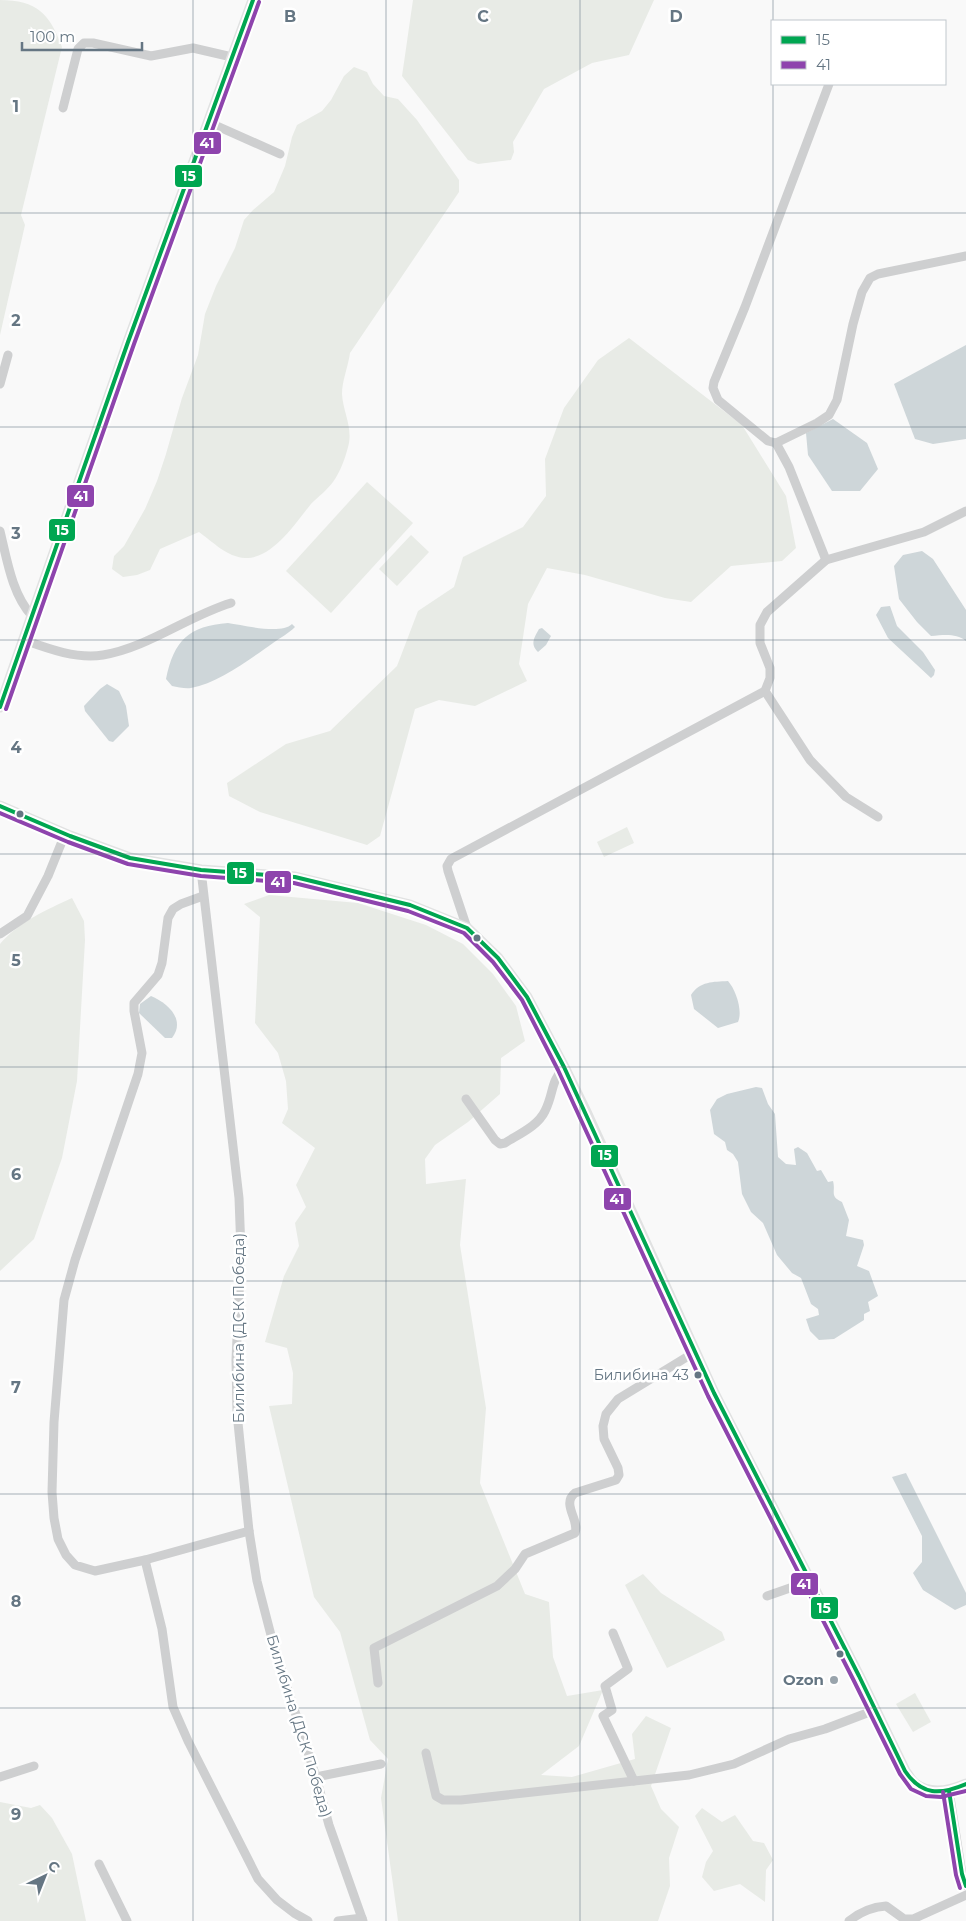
<svg xmlns="http://www.w3.org/2000/svg" width="966" height="1921" viewBox="0 0 966 1921" font-family="Montserrat,sans-serif">
<rect width="100%" height="100%" fill="#f9f9f9"/>
<g fill="#e8ebe6">
<path d="M 0,0 C 37,0 50,14 62,47 L 21,215 L 25,225 L 0,335 Z"/>
<path d="M 413,0 L 654,0 L 629,55 L 592,63 L 544,89 L 513,142 L 514,152 L 511,160 L 478,164 L 468,160 L 402,76 Z"/>
<path d="M 354,67 L 367,72 L 373,84 L 384,96 L 398,99 L 417,120 L 459,180 L 459,192 L 350,353 C 348,367 342,381 342,394 C 343,411 352,426 349,443 C 346,456 341,471 333,482 C 327,490 318,497 311,504 C 296,522 273,559 245,558 C 227,557 213,542 199,532 L 160,549 L 150,570 L 137,575 L 123,577 L 112,569 L 114,556 L 124,546 L 145,509 L 157,481 L 166,454 L 182,398 L 198,355 L 205,314 L 216,286 L 235,248 L 244,220 L 253,210 L 274,192 L 285,166 L 292,137 L 297,125 L 322,111 L 331,100 L 344,76 Z"/>
<path d="M 629,338 L 742,425 L 786,496 L 796,548 L 782,561 L 731,566 L 691,602 L 665,598 L 585,575 L 547,568 L 528,604 L 519,664 L 527,681 L 475,706 L 439,700 L 415,709 L 380,836 L 367,845 L 260,812 L 229,796 L 227,783 L 286,744 L 330,731 L 397,666 L 418,611 L 454,587 L 463,557 L 523,527 L 546,496 L 545,459 L 564,408 L 598,360 Z"/>
<path d="M 367,482 L 413,523 L 331,613 L 286,571 Z"/>
<path d="M 411,535 L 429,552 L 397,586 L 379,569 Z"/>
<path d="M 627,827 L 634,843 L 604,857 L 597,842 Z"/>
<path d="M 269,895 L 358,903 L 426,925 L 463,944 L 493,974 L 516,1006 L 525,1041 L 501,1058 L 500,1094 L 468,1122 L 435,1145 L 425,1159 L 426,1184 L 466,1179 L 460,1245 L 486,1408 L 480,1483 L 525,1594 L 549,1602 L 553,1657 L 567,1696 L 603,1690 L 579,1746 L 541,1775 L 572,1777 L 635,1759 L 632,1734 L 646,1716 L 671,1728 L 651,1786 L 661,1809 L 679,1827 L 669,1858 L 670,1886 L 658,1921 L 398,1921 L 381,1798 L 388,1759 L 370,1740 L 340,1632 L 314,1597 L 269,1406 L 292,1404 L 293,1373 L 287,1348 L 265,1342 L 284,1276 L 299,1246 L 295,1223 L 306,1207 L 296,1185 L 315,1148 L 282,1123 L 288,1109 L 286,1081 L 278,1053 L 255,1023 L 260,917 L 244,904 Z"/>
<path d="M 72,898 L 84,921 L 85,940 L 77,1081 L 62,1158 L 34,1239 L 0,1271 L 0,944 C 19,922 46,910 72,898 Z"/>
<path d="M 643,1574 L 661,1593 L 722,1632 L 725,1640 L 667,1668 L 625,1585 Z"/>
<path d="M 915,1693 L 931,1722 L 913,1732 L 896,1704 Z"/>
<path d="M 0,1802 L 31,1808 L 40,1805 L 52,1818 L 72,1854 L 86,1921 L 0,1921 Z"/>
<path d="M 702,1808 L 722,1822 L 735,1815 L 753,1841 L 764,1843 L 773,1860 L 766,1870 L 765,1902 L 740,1884 L 714,1891 L 702,1877 L 706,1862 L 713,1851 L 695,1816 Z"/>
</g>
<g fill="#ced6d9">
<path d="M 966,345 L 966,439 L 933,444 L 915,439 L 894,384 Z"/>
<path d="M 833,419 L 867,443 L 878,469 L 860,491 L 832,491 L 808,455 L 806,433 Z"/>
<path d="M 922,551 L 933,559 L 966,610 L 966,641 C 956,633 944,635 931,636 L 917,622 L 899,599 L 894,566 L 903,555 Z"/>
<path d="M 890,606 L 897,626 L 923,652 L 935,670 L 934,675 L 931,678 L 888,638 L 876,615 L 881,607 Z"/>
<path d="M 228,623 C 243,625 281,635 292,624 L 295,627 C 288,634 281,637 273,643 C 250,659 219,683 191,688 C 185,689 178,687 172,686 L 166,679 C 174,640 189,626 228,623 Z"/>
<path d="M 542,628 L 551,636 L 546,645 L 538,652 C 530,644 534,638 539,629 Z"/>
<path d="M 107,684 L 119,691 L 126,706 L 129,726 L 113,742 L 109,741 L 85,711 L 84,706 L 100,689 Z"/>
<path d="M 728,981 C 736,990 743,1011 738,1022 L 718,1028 L 694,1009 L 691,995 C 700,981 713,982 728,981 Z"/>
<path d="M 151,996 C 168,1003 186,1020 172,1038 L 165,1038 L 139,1013 L 140,1004 Z"/>
<path d="M 756,1087 L 762,1088 L 768,1104 L 775,1114 L 778,1157 L 786,1164 L 796,1165 L 794,1149 L 798,1147 L 807,1153 L 817,1171 L 821,1170 L 828,1182 L 833,1181 C 836,1192 829,1196 842,1202 L 849,1220 L 846,1236 L 863,1240 L 864,1245 L 857,1266 L 869,1271 L 878,1296 L 868,1302 L 870,1311 L 864,1314 L 864,1320 L 834,1339 L 819,1340 L 810,1331 L 806,1319 L 819,1315 L 818,1309 L 811,1304 L 801,1278 L 792,1273 L 777,1255 L 763,1223 L 751,1212 L 742,1194 L 738,1162 L 733,1154 L 727,1150 L 725,1142 L 714,1134 L 710,1110 L 717,1099 L 727,1094 Z"/>
<path d="M 906,1473 L 966,1593 L 966,1605 L 955,1610 L 923,1590 L 913,1573 L 922,1562 L 922,1536 L 892,1477 Z"/>
</g>
<g fill="none" stroke-linecap="round" stroke-linejoin="round">
<g stroke="#cecfd0" stroke-width="9">
<path d="M 829,84 L 745,307 L 714,382 L 713,388 L 718,400 L 768,441 L 776,443 L 817,423 L 829,415 L 837,400 L 853,324 L 862,292 L 870,278 L 878,274 L 966,256"/>
<path d="M 63,108 L 78,49 L 84,43 L 93,43 L 151,56 L 193,48 L 232,57"/>
<path d="M 208,122 L 280,154"/>
<path d="M 0,384 L 8,355"/>
<path d="M 776,443 L 789,467 L 826,560"/>
<path d="M 0,531 C 7,560 12,594 32,616"/>
<path d="M 24,640 C 49,649 76,659 103,655 C 147,648 188,616 231,603"/>
<path d="M 878,817 L 846,797 L 810,760 L 765,691 L 770,678 L 770,668 L 760,643 L 760,625 L 767,612 L 826,560 L 924,532 L 966,511"/>
<path d="M 201,870 L 239,1198 L 241,1251 L 236,1360 L 237,1413 L 249,1531 L 257,1581 L 273,1643 L 316,1777 L 329,1825 L 363,1921"/>
<path d="M 203,896 L 181,904 L 173,909 L 168,918 L 162,963 L 158,975 L 134,1003 L 134,1011 L 142,1053 L 138,1074 L 75,1260 L 64,1300 L 54,1422 L 52,1492 L 54,1518 L 58,1539 L 66,1555 L 75,1565 L 95,1571 L 145,1560 L 249,1531"/>
<path d="M 467,928 L 448,871 L 447,866 L 451,859 L 765,691"/>
<path d="M 0,934 L 27,916 L 48,876 L 65,834"/>
<path d="M 466,1099 L 495,1140 L 500,1144 L 505,1143 C 519,1134 538,1126 545,1111 C 554,1093 550,1083 564,1067"/>
<path d="M 145,1560 L 162,1629 L 173,1707 L 188,1741 L 258,1879 L 277,1900 L 294,1913 L 308,1921"/>
<path d="M 767,1596 L 810,1581"/>
<path d="M 613,1633 L 628,1669 L 605,1686 L 612,1710 L 603,1716 L 634,1781"/>
<path d="M 378,1683 L 374,1648 L 497,1586 L 515,1569 L 525,1554 L 575,1533 C 580,1520 561,1504 575,1493 L 616,1480 L 619,1475 L 618,1468 L 604,1439 L 603,1426 L 606,1414 L 618,1399 L 695,1352"/>
<path d="M 426,1753 L 436,1796 L 443,1800 L 461,1800 L 689,1775 L 734,1764 L 789,1739 L 825,1729 L 875,1710"/>
<path d="M 0,1777 L 34,1766"/>
<path d="M 316,1777 L 381,1764"/>
<path d="M 949,1791 L 962,1874 L 966,1886"/>
<path d="M 99,1864 L 127,1921"/>
<path d="M 338,1921 L 362,1918"/>
<path d="M 849,1921 C 860,1912 872,1907 886,1906 L 904,1919 L 913,1919 L 966,1895"/>
</g>
<g stroke="#e1e2e2" stroke-width="11">
<path d="M 0,707 L 128,342 L 253,0"/>
<path d="M 0,806 L 70,836 L 130,858 L 201,870 L 295,877 L 410,905 L 467,928 L 498,958 L 527,997 L 564,1067 L 587,1114 L 714,1393 L 859,1676 L 905,1771 C 908,1775 911,1781 915,1784 C 931,1796 950,1791 966,1784"/>
</g>
<defs>
<g id="bus-1">
<path d="M 0,707 L 128,342 L 253,0"/>
<path d="M 0,806 L 70,836 L 130,858 L 201,870 L 295,877 L 410,905 L 467,928 L 498,958 L 527,997 L 564,1067 L 714,1393 L 859,1676 L 905,1771 C 922,1796 940,1795 966,1784"/>
<path d="M 949,1791 L 962,1874 L 966,1886"/>
</g>
<g id="bus-2">
<path d="M 6,709 L 134,344 L 259,2"/>
<path d="M 0,813 L 68,842 L 128,864 L 201,876 L 294,883 L 408,911 L 464,933 L 493,962 L 522,1000 L 558,1070 L 708,1396 L 853,1679 L 900,1774 L 911,1789 L 926,1796 L 941,1797 L 966,1791"/>
<path d="M 943,1792 L 956,1875 L 960,1888"/>
</g>
</defs>
<use href="#bus-1" stroke="#fff" stroke-width="8"/>
<use href="#bus-2" stroke="#fff" stroke-width="8"/>
<use href="#bus-1" stroke="#00a651" stroke-width="4"/>
<use href="#bus-2" stroke="#8e44ad" stroke-width="4"/>
</g>
<path fill="none" stroke="#657683" stroke-width="1" stroke-opacity="0.55" d="M 193,0 L 193,1921M 386,0 L 386,1921M 580,0 L 580,1921M 773,0 L 773,21M 773,84 L 773,1921M 0,213 L 966,213M 0,427 L 966,427M 0,640 L 966,640M 0,854 L 966,854M 0,1067 L 966,1067M 0,1281 L 966,1281M 0,1494 L 966,1494M 0,1708 L 966,1708"/>
<g fill="#657683" stroke="#fff" stroke-width="2">
<circle cx="20" cy="814" r="4.5"/>
<circle cx="477" cy="938" r="4.5"/>
<circle cx="698" cy="1375" r="4.5"/>
<circle cx="840" cy="1654" r="4.5"/>
</g>
<circle fill="#99a4ac" stroke="#fff" stroke-width="2" cx="834" cy="1680" r="5"/>
<g text-anchor="middle" stroke-width="5" stroke-linejoin="round" paint-order="stroke">
<g font-size="14" fill="#657683" stroke="#fff" text-anchor="end">
<text x="689" y="1380">Билибина 43</text>
</g>
<g font-size="15" fill="#657683" stroke="#fff">
<text transform="translate(239 1328) rotate(-90)" y="5">Билибина (ДСК Победа)</text>
<text transform="translate(299 1726) rotate(73)" y="5">Билибина (ДСК Победа)</text>
</g>
<g font-size="15" font-weight="bold" fill="#657683" stroke="#fff" text-anchor="end">
<text x="824" y="1685">Ozon</text>
</g>
</g>
<g font-size="16" text-anchor="middle" font-weight="bold" fill="#657683" stroke="#fff" stroke-width="5" stroke-linejoin="round" paint-order="stroke">
<text x="290" y="22">B</text>
<text x="483" y="22">C</text>
<text x="676" y="22">D</text>
<text x="16" y="112">1</text>
<text x="16" y="326">2</text>
<text x="16" y="539">3</text>
<text x="16" y="753">4</text>
<text x="16" y="966">5</text>
<text x="16" y="1180">6</text>
<text x="16" y="1393">7</text>
<text x="16" y="1607">8</text>
<text x="16" y="1820">9</text>
</g>
<g stroke="#fff" stroke-width="2">
<rect x="193" y="131" width="29" height="24" rx="5" fill="#8e44ad"/>
<rect x="174" y="164" width="29" height="24" rx="5" fill="#00a651"/>
<rect x="66" y="484" width="29" height="24" rx="5" fill="#8e44ad"/>
<rect x="48" y="518" width="28" height="24" rx="5" fill="#00a651"/>
<rect x="226" y="861" width="29" height="24" rx="5" fill="#00a651"/>
<rect x="264" y="870" width="28" height="24" rx="5" fill="#8e44ad"/>
<rect x="590" y="1144" width="29" height="24" rx="5" fill="#00a651"/>
<rect x="603" y="1187" width="29" height="24" rx="5" fill="#8e44ad"/>
<rect x="790" y="1572" width="29" height="24" rx="5" fill="#8e44ad"/>
<rect x="810" y="1596" width="29" height="24" rx="5" fill="#00a651"/>
</g>
<g font-size="14" text-anchor="middle" font-weight="bold" fill="#fff">
<text x="207" y="148">41</text>
<text x="189" y="181">15</text>
<text x="81" y="501">41</text>
<text x="62" y="535">15</text>
<text x="240" y="878">15</text>
<text x="278" y="887">41</text>
<text x="605" y="1160">15</text>
<text x="617" y="1204">41</text>
<text x="804" y="1589">41</text>
<text x="824" y="1613">15</text>
</g>
<rect x="771" y="20" width="175" height="65" fill="#ffffff" stroke="#c1c8cd"/>
<rect x="781" y="36" width="25" height="8" fill="#00a651" stroke="#c1c8cd"/>
<text x="816" y="45" font-size="15" fill="#657683">15</text>
<rect x="781" y="61" width="25" height="8" fill="#8e44ad" stroke="#c1c8cd"/>
<text x="816" y="70" font-size="15" fill="#657683">41</text>
<g transform="translate(45 1876) rotate(43)" stroke="#ffffff" stroke-width="4" paint-order="stroke">
<path d="M0-4L9 19L0 12L-9 19Z" fill="#657683"/>
<text y="-8" font-size="14" font-weight="bold" text-anchor="middle" fill="#657683">С</text>
</g>
<path d="M22 42v8h120v-8" fill="none" stroke="#657683" stroke-width="2.5"/>
<text x="30" y="42" font-size="15" fill="#657683" stroke="#ffffff" stroke-width="4" paint-order="stroke">100 m</text>
</svg>
